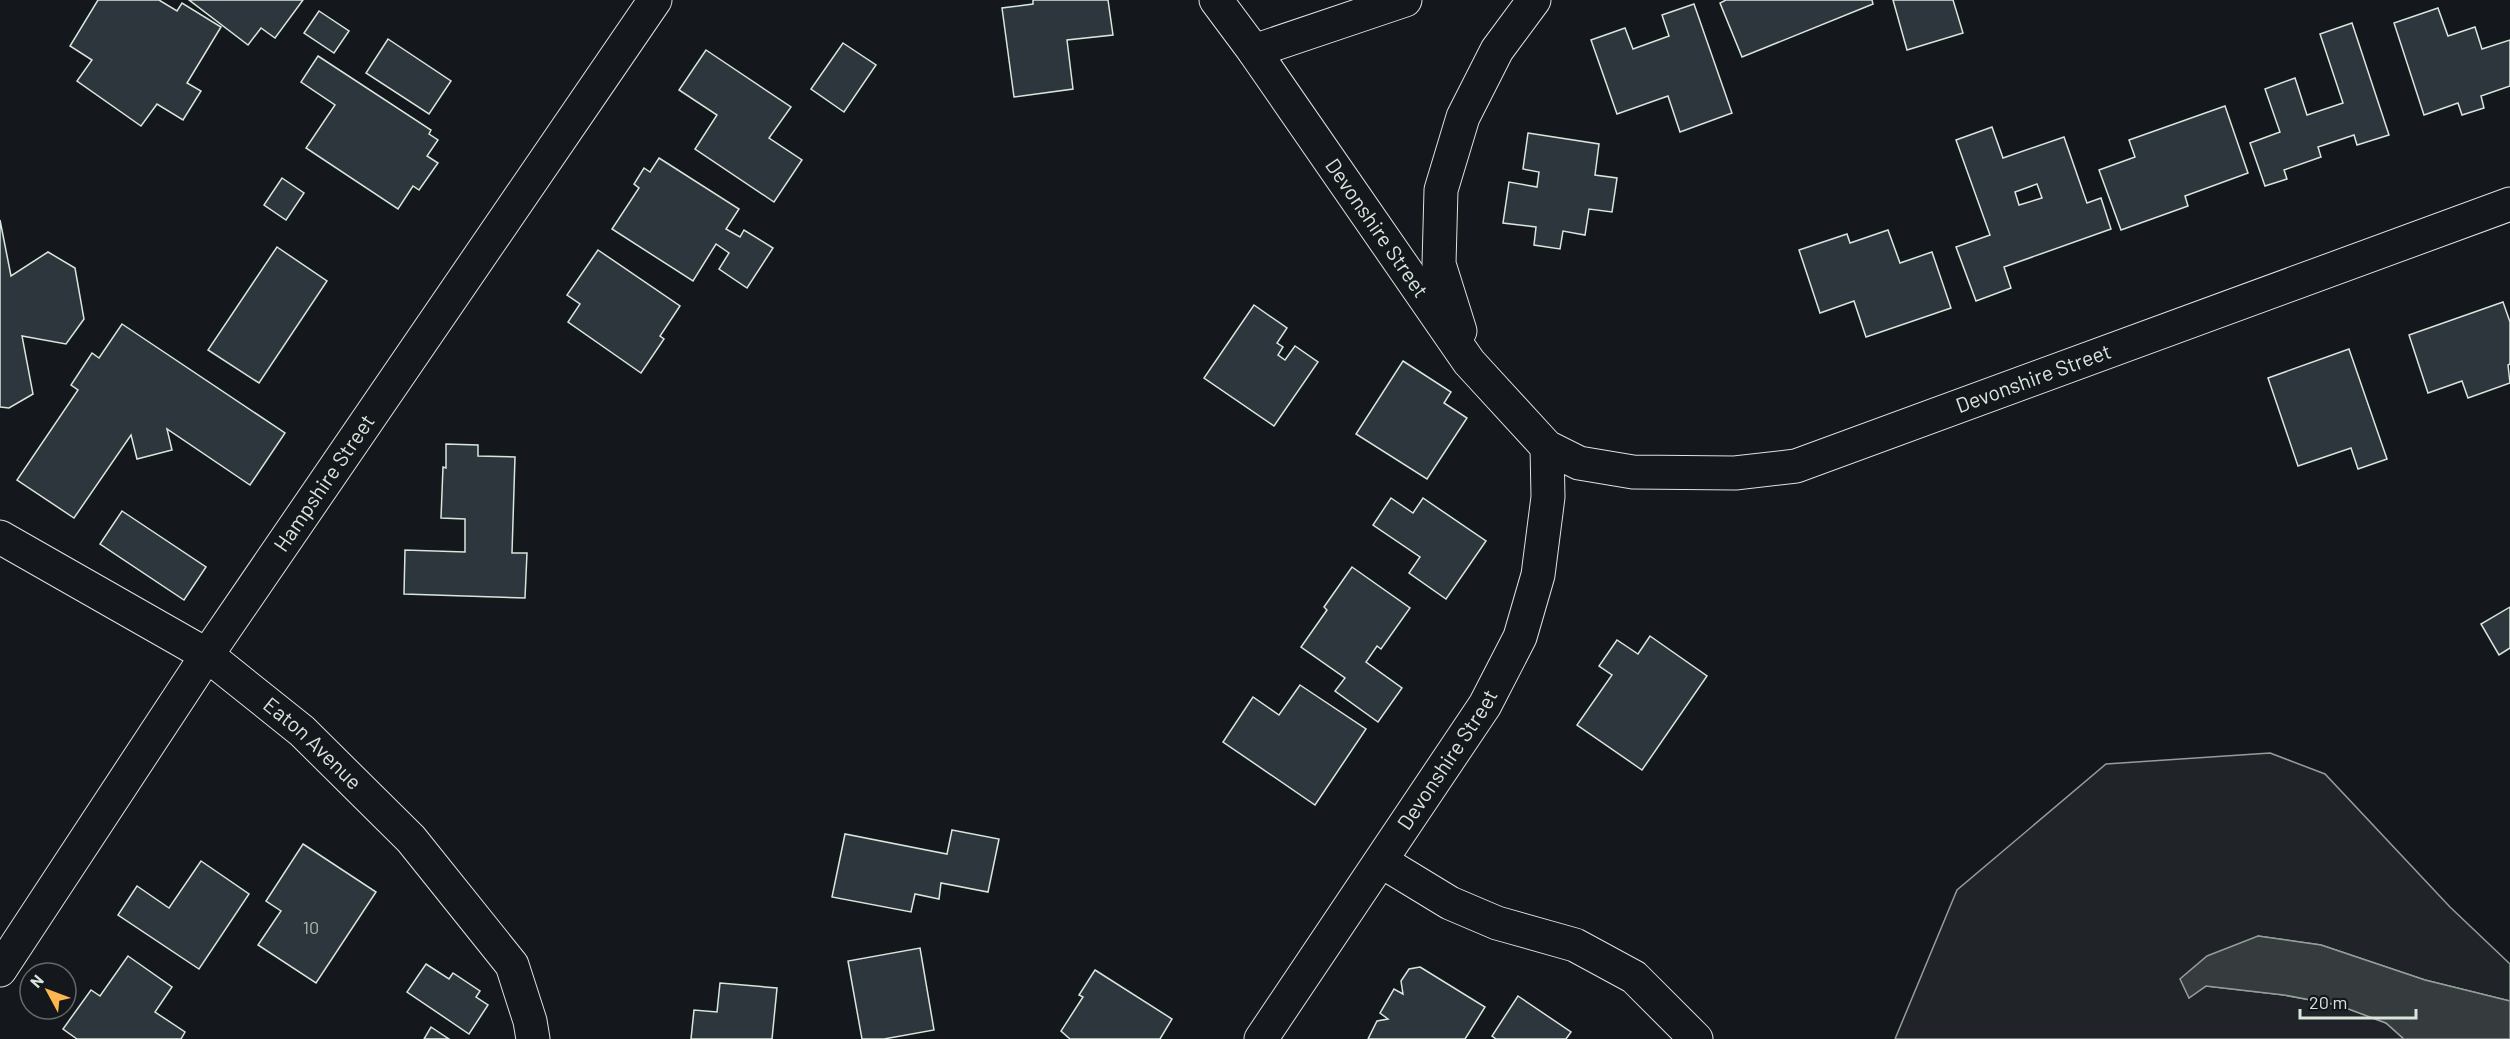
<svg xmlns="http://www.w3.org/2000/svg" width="2510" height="1039" viewBox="0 0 2510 1039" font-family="Barlow,sans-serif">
<rect width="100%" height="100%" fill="#14181c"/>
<path fill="#202428" stroke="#939e99" stroke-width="1.5" d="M 2270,753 L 2325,774 L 2450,907 L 2510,964 L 2510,1001 L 2425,980 L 2321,945 L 2258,936 L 2189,997 L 2206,986 L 2284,995 L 2338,1005 L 2386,1023 L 2404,1039 L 1895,1039 L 1957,890 L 2106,764 Z"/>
<path fill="#363b3e" stroke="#939e99" stroke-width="1.5" d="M 2258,936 L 2321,945 L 2425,980 L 2510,1001 L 2510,1039 L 2404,1039 L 2386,1023 L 2338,1005 L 2284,995 L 2206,986 L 2189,998 L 2180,979 L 2207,956 Z"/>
<g fill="#2c363c" stroke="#d8e6dc" stroke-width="1.5" fill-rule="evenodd">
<path d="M 98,0 L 159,0 L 177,11 L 182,3 L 221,27 L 187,83 L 201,91 L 183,120 L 157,104 L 141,126 L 77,81 L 92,60 L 70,46 Z"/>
<path d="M 189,0 L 303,0 L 275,38 L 261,28 L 248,45 Z"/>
<path d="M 1033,0 L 1108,0 L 1113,35 L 1067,40 L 1073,89 L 1014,97 L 1002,8 L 1033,4 Z"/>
<path d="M 1726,0 L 1872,0 L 1873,4 L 1742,57 L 1720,3 Z"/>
<path d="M 1893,0 L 1953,0 L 1963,33 L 1907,50 Z"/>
<path d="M 1694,4 L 1732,113 L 1680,132 L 1668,96 L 1617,114 L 1591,40 L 1625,28 L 1633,49 L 1669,36 L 1662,15 Z"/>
<path d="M 2438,8 L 2448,36 L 2475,27 L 2482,49 L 2510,40 L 2510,86 L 2481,96 L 2484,108 L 2462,115 L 2458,103 L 2424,115 L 2394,23 Z"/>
<path d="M 319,11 L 349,31 L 334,53 L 304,33 Z"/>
<path d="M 2352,23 L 2389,135 L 2357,145 L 2354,135 L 2318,147 L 2321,157 L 2284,170 L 2287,179 L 2265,186 L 2250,143 L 2280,132 L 2265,89 L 2295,78 L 2307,115 L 2343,103 L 2320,34 Z"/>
<path d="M 388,39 L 451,81 L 429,114 L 366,73 Z"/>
<path d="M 843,43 L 876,65 L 844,112 L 811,89 Z"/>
<path d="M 706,50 L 791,107 L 769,138 L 802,160 L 774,202 L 695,149 L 717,115 L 679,90 Z"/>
<path d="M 318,56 L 431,130 L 429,134 L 438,140 L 427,156 L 438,163 L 419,190 L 413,186 L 398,209 L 306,148 L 335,105 L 301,82 Z"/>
<path d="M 2225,106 L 2248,173 L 2185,196 L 2188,206 L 2121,230 L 2099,170 L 2135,157 L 2129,140 Z"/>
<path d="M 1992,127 L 2003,158 L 2064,137 L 2087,203 L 2101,198 L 2111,229 L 2004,267 L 2011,288 L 1976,301 L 1956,247 L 1990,235 L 1956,140 ZM 2037,184 L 2042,198 L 2019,205 L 2015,192 Z"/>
<path d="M 1528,133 L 1599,144 L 1595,175 L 1617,178 L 1612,212 L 1589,209 L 1585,235 L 1563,231 L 1560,249 L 1534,245 L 1536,227 L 1503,223 L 1509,182 L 1537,187 L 1539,172 L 1523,169 Z"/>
<path d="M 659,158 L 739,209 L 726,229 L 740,237 L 744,230 L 773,248 L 747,288 L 719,269 L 729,253 L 716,244 L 693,281 L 612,229 L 639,188 L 634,184 L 644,168 L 650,172 Z"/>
<path d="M 282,178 L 304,193 L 286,220 L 264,205 Z"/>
<path d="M 0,220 L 11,276 L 48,252 L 75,268 L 84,319 L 66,344 L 22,336 L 33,394 L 9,408 L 0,407 Z"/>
<path d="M 1888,230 L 1900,263 L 1932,252 L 1951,308 L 1866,337 L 1854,301 L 1820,313 L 1799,250 L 1847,234 L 1850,243 Z"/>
<path d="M 277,247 L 327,281 L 259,383 L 208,350 Z"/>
<path d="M 598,250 L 680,306 L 660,336 L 664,339 L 641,373 L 568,322 L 580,304 L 567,295 Z"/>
<path d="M 2503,302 L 2510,322 L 2510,364 L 2508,365 L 2510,383 L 2468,398 L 2462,381 L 2428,393 L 2409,335 Z"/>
<path d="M 1254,305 L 1287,328 L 1277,343 L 1283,347 L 1278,355 L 1285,360 L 1295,346 L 1318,362 L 1274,426 L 1204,378 Z"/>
<path d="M 122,324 L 285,433 L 250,485 L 167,429 L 172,450 L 137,459 L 131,435 L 74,518 L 17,480 L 78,390 L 71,385 L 92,353 L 99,358 Z"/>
<path d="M 2349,349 L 2387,459 L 2358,469 L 2351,448 L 2298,466 L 2268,378 Z"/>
<path d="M 1403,361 L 1451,392 L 1444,403 L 1467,418 L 1427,479 L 1356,434 Z"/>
<path d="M 446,444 L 478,445 L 478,456 L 515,457 L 512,553 L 527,553 L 525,598 L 404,594 L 405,550 L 465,552 L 465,519 L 441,518 L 443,467 L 446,468 Z"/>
<path d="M 1391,498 L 1413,513 L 1423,498 L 1486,541 L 1446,599 L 1409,573 L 1420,557 L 1373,525 Z"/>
<path d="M 122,511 L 206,567 L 184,600 L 100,544 Z"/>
<path d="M 1352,567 L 1410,608 L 1381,649 L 1377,646 L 1366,662 L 1402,688 L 1378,722 L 1335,691 L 1345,678 L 1301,647 L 1327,610 L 1324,607 Z"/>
<path d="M 2510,607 L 2510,648 L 2499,655 L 2481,624 Z"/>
<path d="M 1650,636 L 1707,676 L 1642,770 L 1577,725 L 1612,675 L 1599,666 L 1617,640 L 1638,654 Z"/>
<path d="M 1300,685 L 1366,729 L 1315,805 L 1223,742 L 1253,697 L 1279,715 Z"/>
<path d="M 952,830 L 999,839 L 988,892 L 941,883 L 939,899 L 915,894 L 911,912 L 832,897 L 845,834 L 947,854 Z"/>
<path d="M 303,844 L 376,892 L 316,983 L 258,945 L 281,911 L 266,901 Z"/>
<path d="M 201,861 L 249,894 L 199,969 L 118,915 L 137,886 L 169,908 Z"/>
<path d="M 920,948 L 934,1030 L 884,1039 L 862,1039 L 848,961 Z"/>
<path d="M 128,956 L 172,987 L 155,1012 L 185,1032 L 181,1039 L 77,1039 L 63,1029 L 91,990 L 100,996 Z"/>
<path d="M 426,964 L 449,979 L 453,973 L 480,991 L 476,997 L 488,1005 L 469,1034 L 407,992 Z"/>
<path d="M 1420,967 L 1485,1007 L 1465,1039 L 1368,1039 L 1377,1021 L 1388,1019 L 1380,1013 L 1394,989 L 1403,994 L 1401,981 L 1409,969 Z"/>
<path d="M 1095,970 L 1172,1019 L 1160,1039 L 1070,1039 L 1061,1031 L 1083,997 L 1079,995 Z"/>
<path d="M 720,983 L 777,988 L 772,1039 L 691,1039 L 694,1010 L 717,1012 Z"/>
<path d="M 1518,996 L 1571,1032 L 1566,1039 L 1496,1039 L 1492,1036 Z"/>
<path d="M 431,1027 L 449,1039 L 424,1039 Z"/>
</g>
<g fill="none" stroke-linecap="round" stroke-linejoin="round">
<defs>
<g id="minor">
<path id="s1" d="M 1216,0 L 1254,51 L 1469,362 L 1547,447 L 1579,463 L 1633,472 L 1735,473 L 1796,466 L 2510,204"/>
<path d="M 1254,51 L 1405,0"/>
<path d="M 1460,331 L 1439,264 L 1441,190 L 1463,117 L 1497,50 L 1534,0"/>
<path id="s2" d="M 0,537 L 207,655 L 302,731 L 411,839 L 512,965 L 530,1021 L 533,1039"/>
<path d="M 1381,861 L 1450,903 L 1497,923 L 1575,945 L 1634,977 L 1696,1039"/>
<path id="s3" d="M 0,970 L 207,655 L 655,0"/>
<path id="s4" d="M 1261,1039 L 1485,705 L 1520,637 L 1538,575 L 1548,497 L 1547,447"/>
</g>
</defs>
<use href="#minor" stroke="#d8e6dc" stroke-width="35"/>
<use href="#minor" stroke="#14181c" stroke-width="33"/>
</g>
<g text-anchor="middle" stroke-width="4.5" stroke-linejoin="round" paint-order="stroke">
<g font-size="18" fill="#adbab4">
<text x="311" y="934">10</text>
</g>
<g font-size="21" fill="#d8e6dc" stroke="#14181c">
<text dy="7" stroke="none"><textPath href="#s1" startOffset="279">Devonshire Street</textPath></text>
<text dy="7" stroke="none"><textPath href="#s1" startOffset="1064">Devonshire Street</textPath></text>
<text dy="7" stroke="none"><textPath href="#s3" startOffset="585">Hampshire Street</textPath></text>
<text dy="7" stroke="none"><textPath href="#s2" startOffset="376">Eaton Avenue</textPath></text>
<text dy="7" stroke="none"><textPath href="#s4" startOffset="336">Devonshire Street</textPath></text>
</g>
</g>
<g transform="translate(48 991) rotate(311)"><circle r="28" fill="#14181c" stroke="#626a69" stroke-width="1.5"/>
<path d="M0-4.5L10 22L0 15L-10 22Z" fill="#ffb74d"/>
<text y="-9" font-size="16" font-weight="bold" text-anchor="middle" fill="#d8e6dc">N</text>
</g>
<path d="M2300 1009v9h116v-9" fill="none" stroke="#d8e6dc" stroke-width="3"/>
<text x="2309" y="1009" font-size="18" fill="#d8e6dc" stroke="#14181c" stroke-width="4.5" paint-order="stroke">20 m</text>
</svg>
